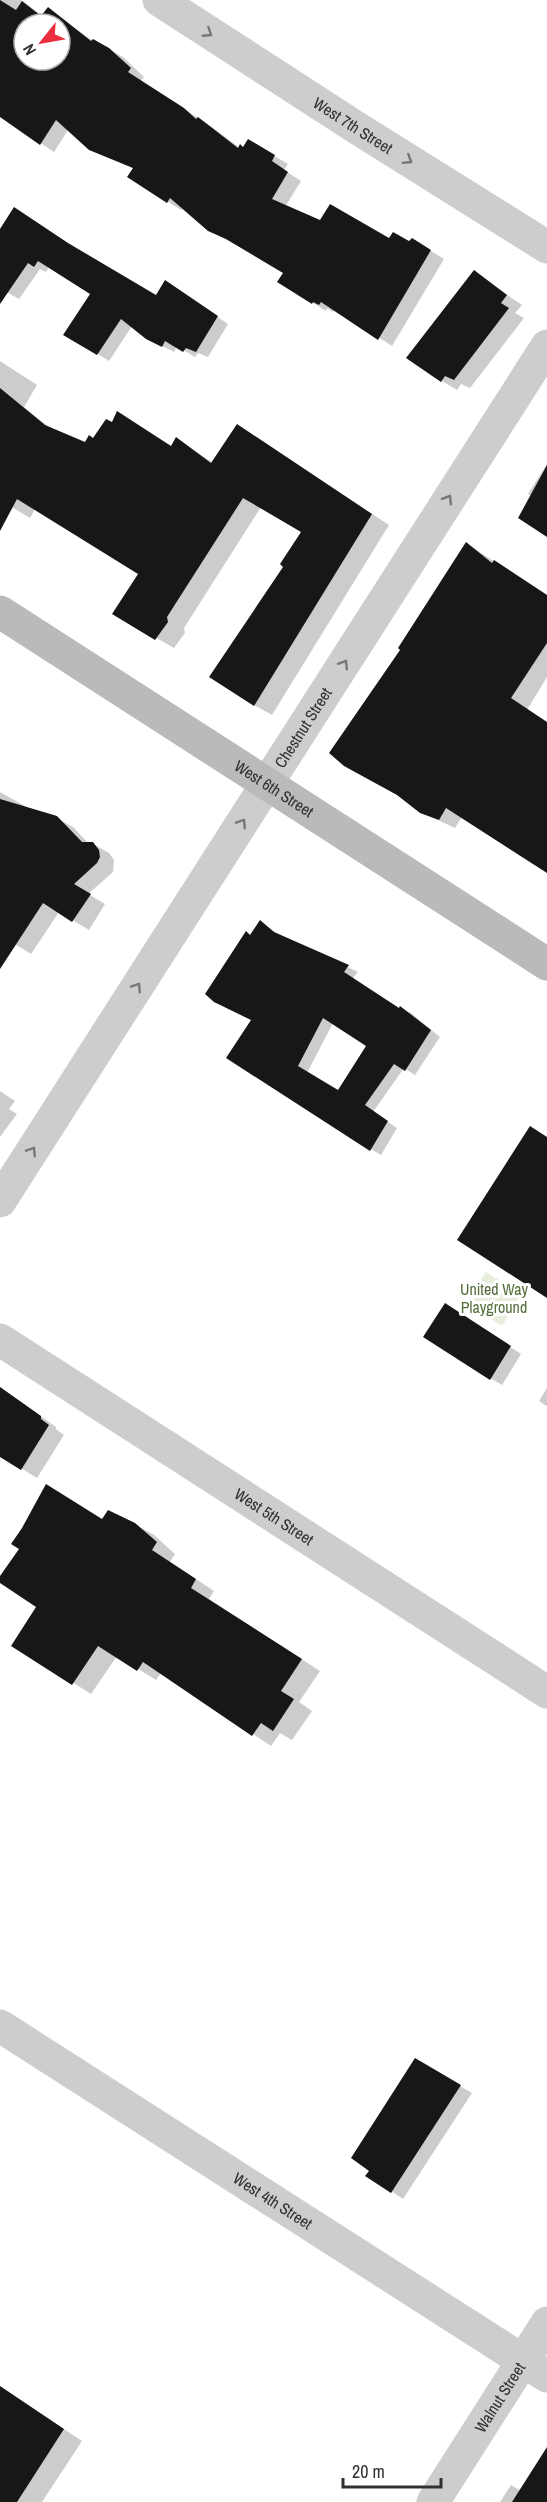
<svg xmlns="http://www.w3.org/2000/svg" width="547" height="2502" viewBox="0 0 547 2502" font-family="'Archivo Narrow',sans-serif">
<rect width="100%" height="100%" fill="#fff"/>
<path fill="#e7eede" d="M 486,1272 L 521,1294 L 502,1326 L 466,1303 Z"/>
<g fill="#0003" fill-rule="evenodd">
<path d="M 0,0 L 21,0 L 43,16 L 48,9 L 93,41 L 123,57 L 144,77 L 141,81 L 212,127 L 240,148 L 244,148 L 249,141 L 288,164 L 284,170 L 301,181 L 285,207 L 321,222 L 426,248 L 444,259 L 392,346 L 335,309 L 333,312 L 327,308 L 326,311 L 279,282 L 285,272 L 209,230 L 183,207 L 181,210 L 129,177 L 134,169 L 90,148 L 68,130 L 54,152 L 0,116 ZM 24,24 L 60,24 L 60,60 L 24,60 Z"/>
<path d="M 0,232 L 80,251 L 157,297 L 177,289 L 228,324 L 208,357 L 198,353 L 195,357 L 177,346 L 174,352 L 147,338 L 132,326 L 109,361 L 66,334 L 92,293 L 49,267 L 46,272 L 40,269 L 19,299 L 0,288 Z"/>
<path d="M 474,272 L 522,305 L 515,313 L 524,318 L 470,388 L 461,384 L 457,390 L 442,381 Z"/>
<path d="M 0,361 L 37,385 L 24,407 L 54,431 L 86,444 L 94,440 L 172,447 L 176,439 L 213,463 L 255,437 L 389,525 L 272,715 L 254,705 L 285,567 L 303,531 L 261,507 L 184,628 L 185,633 L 174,648 L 114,614 L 140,574 L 35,509 L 30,518 L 0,500 Z"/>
<path d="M 547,464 L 547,535 L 531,496 L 528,494 Z"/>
<path d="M 467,544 L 547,595 L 547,677 L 455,828 L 421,812 Z"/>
<path d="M 0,792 L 32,810 L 56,818 L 73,827 L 89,844 L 93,844 L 109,853 L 114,860 L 113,872 L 88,894 L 105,904 L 89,930 L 59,912 L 31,954 L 0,935 Z"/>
<path d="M 260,922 L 281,936 L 358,972 L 352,979 L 400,1009 L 411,1013 L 440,1037 L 415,1075 L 404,1068 L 373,1112 L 397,1128 L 381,1155 L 371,1149 L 253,1020 L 247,933 L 252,936 ZM 333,1023 L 368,1046 L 338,1092 L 307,1073 Z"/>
<path d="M 0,1091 L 15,1101 L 9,1109 L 17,1114 L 0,1137 Z"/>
<path d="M 457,1312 L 521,1354 L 502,1385 L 490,1378 Z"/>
<path d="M 0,1387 L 56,1427 L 56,1429 L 64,1435 L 37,1478 L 0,1455 Z"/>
<path d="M 547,1388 L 547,1406 L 539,1401 Z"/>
<path d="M 103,1520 L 134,1524 L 154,1535 L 175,1554 L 170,1562 L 214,1591 L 209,1599 L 320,1671 L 299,1702 L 312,1711 L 292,1740 L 280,1733 L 271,1746 L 161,1673 L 156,1680 L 117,1656 L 91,1694 L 13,1645 L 38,1606 L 0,1582 L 0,1578 Z"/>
<path d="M 416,2060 L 472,2093 L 403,2199 L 368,2175 Z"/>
<path d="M 0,2387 L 82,2441 L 42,2502 L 0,2502 Z"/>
<path d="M 547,2471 L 547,2502 L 500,2502 L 511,2485 L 521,2491 Z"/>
</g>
<g fill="#171717" fill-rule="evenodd">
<path d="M 0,0 L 16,10 L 22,1 L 41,16 L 48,7 L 91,41 L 93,39 L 109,48 L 131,68 L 128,72 L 184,108 L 196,119 L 198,117 L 238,148 L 240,144 L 243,147 L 248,139 L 275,155 L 272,161 L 288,172 L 272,199 L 320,220 L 330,204 L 389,238 L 393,232 L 409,241 L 412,238 L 431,250 L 378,340 L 321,302 L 319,305 L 313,302 L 312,304 L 277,282 L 283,273 L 226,239 L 208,231 L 170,198 L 167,203 L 127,177 L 133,168 L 89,150 L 56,120 L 40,145 L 0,117 ZM 24,24 L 60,24 L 60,60 L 24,60 Z"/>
<path d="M 14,207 L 68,243 L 156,295 L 165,280 L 218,316 L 196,352 L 186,348 L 183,352 L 165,341 L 162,347 L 146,339 L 121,319 L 97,355 L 63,335 L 90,294 L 38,261 L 34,267 L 28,263 L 0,304 L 0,229 Z"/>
<path d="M 474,270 L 507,295 L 501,303 L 509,308 L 454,380 L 445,376 L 441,382 L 406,358 Z"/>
<path d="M 0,388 L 45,425 L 85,442 L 89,435 L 93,438 L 106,419 L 112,422 L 117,411 L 171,446 L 176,437 L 211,463 L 237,424 L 372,514 L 254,706 L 209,677 L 283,567 L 280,564 L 301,532 L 243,498 L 167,617 L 168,622 L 155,640 L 112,614 L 138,574 L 17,499 L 0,531 Z"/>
<path d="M 547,465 L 547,537 L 518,518 Z"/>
<path d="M 466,542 L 492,563 L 494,560 L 547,595 L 547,643 L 511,698 L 547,722 L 547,873 L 446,808 L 439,820 L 420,813 L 397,795 L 344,766 L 329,753 L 400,650 L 398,648 Z"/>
<path d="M 0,799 L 57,816 L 82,842 L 93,842 L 99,850 L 100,857 L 97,863 L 74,884 L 91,894 L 72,922 L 43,903 L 0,969 Z"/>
<path d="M 260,920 L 274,932 L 349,965 L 344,972 L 399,1008 L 400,1006 L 431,1030 L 405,1071 L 394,1064 L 365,1105 L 388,1121 L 370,1151 L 226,1058 L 251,1020 L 214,1002 L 205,994 L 246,931 L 250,935 ZM 323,1018 L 366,1046 L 338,1090 L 298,1066 Z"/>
<path d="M 530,1126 L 547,1137 L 547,1298 L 457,1240 Z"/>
<path d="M 445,1303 L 511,1346 L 490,1380 L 423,1337 Z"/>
<path d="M 0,1387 L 41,1416 L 41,1419 L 49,1425 L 21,1470 L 0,1457 Z"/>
<path d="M 46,1484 L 102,1519 L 108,1510 L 135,1523 L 157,1542 L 152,1550 L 196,1579 L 191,1588 L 302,1659 L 281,1691 L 294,1699 L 273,1731 L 261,1723 L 252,1736 L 143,1662 L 137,1671 L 98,1646 L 72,1685 L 11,1646 L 36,1607 L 0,1583 L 0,1576 L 19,1549 L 11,1544 L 22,1528 Z"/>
<path d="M 415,2058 L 461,2085 L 391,2193 L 365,2176 L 369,2171 L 351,2158 Z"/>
<path d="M 0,2386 L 64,2429 L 17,2502 L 0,2502 Z"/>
<path d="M 547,2447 L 547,2502 L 512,2502 Z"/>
</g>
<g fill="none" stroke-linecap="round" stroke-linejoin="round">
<g stroke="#cdcdcd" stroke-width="33">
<path id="s1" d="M 159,0 L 357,128 L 547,247"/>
<path id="s2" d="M 0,1201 L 547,346"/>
<path id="s3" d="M 0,1340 L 547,1692"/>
<path id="s4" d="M 0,2026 L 547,2376"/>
<path id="s5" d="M 433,2502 L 547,2323"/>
</g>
<path stroke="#bababa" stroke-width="33" id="s6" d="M 0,612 L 547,964"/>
</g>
<defs><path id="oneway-chevron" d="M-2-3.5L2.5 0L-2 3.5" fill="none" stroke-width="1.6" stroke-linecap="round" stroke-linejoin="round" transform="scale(1.5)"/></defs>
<g stroke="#777">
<use href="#oneway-chevron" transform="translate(208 33) rotate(33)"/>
<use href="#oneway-chevron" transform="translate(408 160) rotate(32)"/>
<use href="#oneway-chevron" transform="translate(448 499) rotate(-58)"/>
<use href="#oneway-chevron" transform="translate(344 664) rotate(-58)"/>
<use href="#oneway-chevron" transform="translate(242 823) rotate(-57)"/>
<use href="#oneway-chevron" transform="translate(137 987) rotate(-57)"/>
<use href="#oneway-chevron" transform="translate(32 1151) rotate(-57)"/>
</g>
<g text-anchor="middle" stroke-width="6" stroke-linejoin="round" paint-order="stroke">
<g font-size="16" fill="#303030" stroke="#fff">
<text dy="6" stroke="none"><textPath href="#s1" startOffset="231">West 7th Street</textPath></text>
<text dy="6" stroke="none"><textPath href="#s2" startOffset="562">Chestnut Street</textPath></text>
<text dy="6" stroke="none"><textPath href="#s6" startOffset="326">West 6th Street</textPath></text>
<text dy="6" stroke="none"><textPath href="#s3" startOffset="326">West 5th Street</textPath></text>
<text dy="6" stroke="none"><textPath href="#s4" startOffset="324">West 4th Street</textPath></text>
<text dy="6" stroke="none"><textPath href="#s5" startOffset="124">Walnut Street</textPath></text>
</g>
<g font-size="16" fill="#546e3b" stroke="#fff">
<text x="494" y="1295">United Way<tspan x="494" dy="18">Playground</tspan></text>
</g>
</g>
<g transform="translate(42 42) rotate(239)"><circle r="28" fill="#ffffff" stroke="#acacac" stroke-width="1.5"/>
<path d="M0-4.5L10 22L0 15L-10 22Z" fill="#eb2e3e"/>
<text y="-9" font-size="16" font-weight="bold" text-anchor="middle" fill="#303030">N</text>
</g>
<path d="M343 2478v9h98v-9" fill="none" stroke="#303030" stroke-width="3"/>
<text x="352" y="2478" font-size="18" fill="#303030" stroke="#ffffff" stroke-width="4.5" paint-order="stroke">20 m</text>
</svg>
